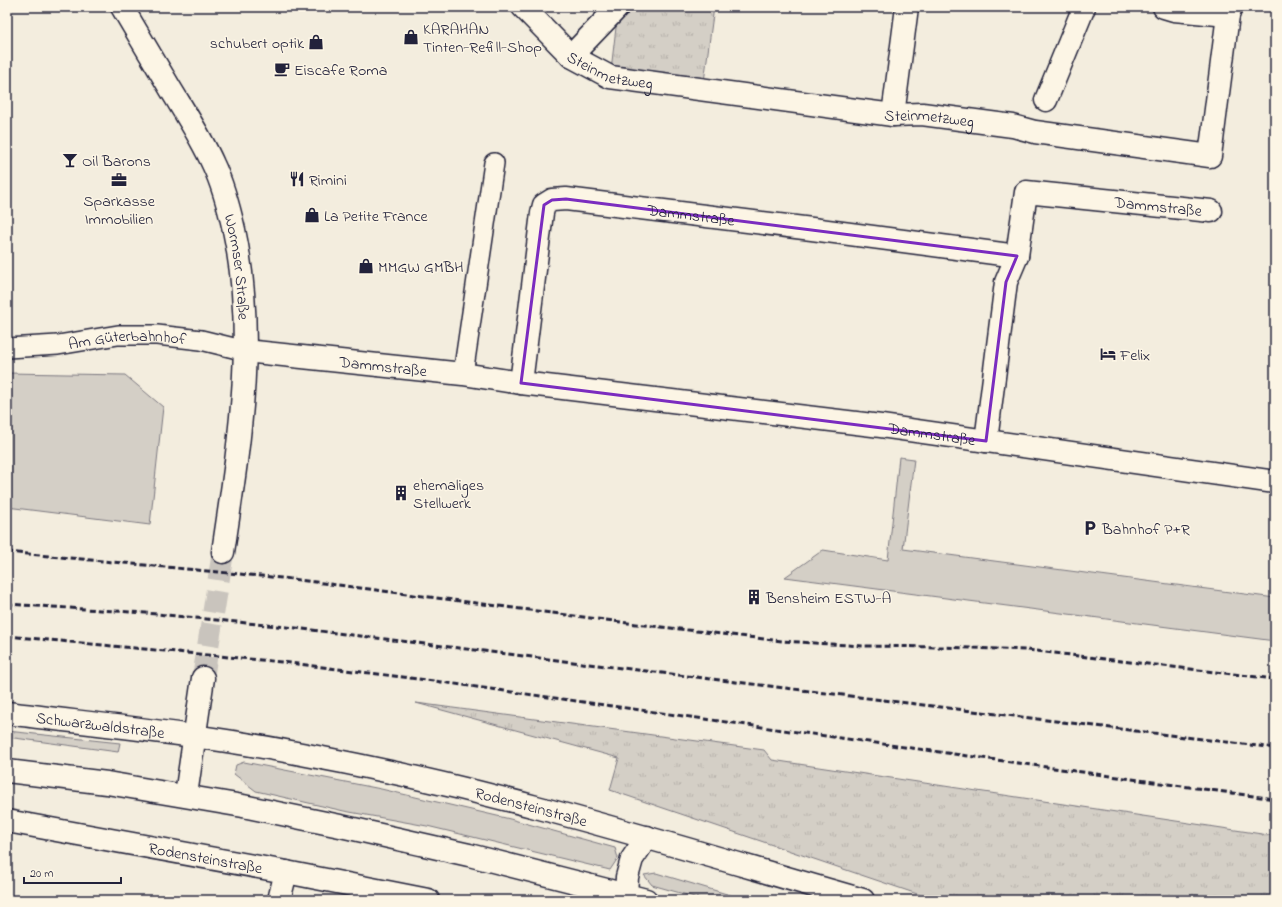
<svg xmlns="http://www.w3.org/2000/svg" width="1282" height="907" viewBox="0 0 1282 907" font-family="'Indie Flower',sans-serif">
<defs>
<pattern id="park-tufts" width="24" height="20" patternUnits="userSpaceOnUse"><rect width="24" height="20" fill="#d4cfc6"/><path d="M3 7l-1-3M5 7V3M7 7l1-3M15 17l-1-3M17 17v-4M19 17l1-3" fill="none" stroke="#b6b1ab"/></pattern>
</defs>
<rect width="100%" height="100%" fill="#f3edde"/>
<filter id="ink" filterUnits="userSpaceOnUse"><feTurbulence type="fractalNoise" baseFrequency=".025" numOctaves="2"/><feDisplacementMap in="SourceGraphic" scale="8" xChannelSelector="R" yChannelSelector="G"/><feConvolveMatrix kernelMatrix="1 2 1 2 8 2 1 2 1" color-interpolation-filters="sRGB"/></filter>
<g filter="url(#ink)">
<g fill="#d4cfc6" stroke="#7b7880">
<path d="M 7,373 L 125,375 L 163,407 L 150,525 L 7,507 Z"/>
<path d="M 899,457 L 914,459 L 903,549 L 1275,598 L 1275,641 L 785,577 L 823,550 L 888,560 Z"/>
<path d="M 7,731 L 120,743 L 118,752 L 7,737 Z"/>
<path d="M 244,762 L 381,789 L 510,819 L 615,848 L 618,858 L 610,870 L 427,826 L 344,811 L 256,791 L 234,774 L 236,765 Z"/>
<path d="M 656,873 L 747,900 L 705,900 L 652,885 L 644,875 Z"/>
</g>
<g fill="url(#park-tufts)" stroke="#7b7880">
<path d="M 630,7 L 714,7 L 704,82 L 611,70 L 617,19 Z"/>
<path d="M 416,703 L 764,750 L 772,760 L 1275,836 L 1275,900 L 935,900 L 610,790 L 619,758 Z"/>
</g>
<g fill="none" stroke-linecap="round" stroke-linejoin="round">
<path stroke="#c9c4bd" stroke-width="22" stroke-dasharray="22 11" stroke-linecap="butt" d="M 203,678 L 223,552"/>
<defs>
<g id="service">
<path id="s1" d="M 7,348 L 58,345 L 118,335 L 157,335 L 201,340 L 246,351"/>
<path d="M 463,374 L 494,163"/>
</g>
<g id="pedestrian">
<path id="s2" d="M 523,7 L 571,56 L 610,77 L 893,115 L 922,114 L 1013,126 L 1035,132 L 1210,156 L 1228,15 L 1231,7"/>
<path d="M 571,56 L 618,7"/>
<path d="M 893,115 L 907,7"/>
<path id="s3" d="M 521,383 L 542,213 L 544,205 L 552,200 L 566,199 L 812,229 L 1017,256"/>
</g>
<g id="minor">
<path d="M 1164,7 L 1174,10 L 1228,15"/>
<path d="M 1046,100 L 1084,7"/>
<path id="s4" d="M 246,351 L 463,374 L 521,383 L 881,426 L 1275,482"/>
<path id="s5" d="M 986,441 L 1006,282 L 1017,256 L 1026,192 L 1211,211"/>
<path id="s6" d="M 7,821 L 286,872 L 428,900"/>
<path d="M 279,900 L 286,872"/>
</g>
<g id="primary">
<path id="s7" d="M 122,7 C 138,34 154,61 170,88 C 185,113 201,137 213,164 C 223,185 229,208 234,230 C 257,337 239,445 223,552"/>
<path id="s8" d="M 7,713 C 102,725 197,734 291,752 C 373,767 456,786 536,807 C 646,836 754,869 863,900"/>
<path d="M 7,771 L 107,783 L 243,806 L 345,827 L 469,855 L 646,900"/>
<path d="M 186,795 L 203,678"/>
<path d="M 626,895 L 627,877 L 632,859 L 647,837"/>
</g>
</defs>
<use href="#service" stroke="#22223b" stroke-width="22"/>
<use href="#pedestrian" stroke="#22223b" stroke-width="25"/>
<use href="#minor" stroke="#22223b" stroke-width="25"/>
<use href="#primary" stroke="#22223b" stroke-width="25"/>
<use href="#service" stroke="#fcf5e5" stroke-width="19"/>
<use href="#pedestrian" stroke="#fcf5e5" stroke-width="22"/>
<use href="#minor" stroke="#fcf5e5" stroke-width="22"/>
<use href="#primary" stroke="#fcf5e5" stroke-width="22"/>
<g stroke="#22223b" stroke-width="3" stroke-dasharray="6 3" stroke-linecap="butt">
<path d="M 7,552 L 292,579 L 636,624 L 782,641 L 863,646 L 941,647 L 1028,650 L 1275,679"/>
<path d="M 7,604 L 146,613 L 287,627 L 1275,748"/>
<path d="M 7,636 L 282,662 L 434,681 L 1275,799"/>
</g>
</g>
</g>
<path fill="none" stroke="#7b2cbf" stroke-width="3" stroke-linejoin="round" d="M 566,199 L 1017,256 L 1006,282 L 986,441 L 521,383 L 544,205 L 552,200 Z"/>
<defs>
<symbol id="shop-bare" viewBox="-9 -9 18 18"><path d="M-5-2.5h2.3a2.7 3.5 0 0 1 5.4 0H5L5.5 6h-11ZM-1.5-2.5h3a1.5 2.3 0 0 0-3 0Z" fill="#22223b" stroke="#fcf5e5" stroke-width="2.5" paint-order="stroke"/></symbol>
<symbol id="cafe-bare" viewBox="-9 -9 18 18"><path d="M-5.5-4.5H6V0H3Q3 3.5 0 3.5H-2.5Q-5.5 3.5-5.5 0ZM3-3.2v2h1.7v-2ZM-6 4.5H4V6H-6Z" fill="#22223b" stroke="#fcf5e5" stroke-width="2.5" paint-order="stroke"/></symbol>
<symbol id="bar-bare" viewBox="-9 -9 18 18"><path d="M-6-5H6L.8 .8V4.5H3.5V6h-7V4.5H-.8V.8Z" fill="#22223b" stroke="#fcf5e5" stroke-width="2.5" paint-order="stroke"/></symbol>
<symbol id="restaurant-bare" viewBox="-9 -9 18 18"><path d="M-5-6h1v4h1v-4h1v4h1v-4h1v5L-1.5 .5V6h-2V.5L-5-1ZM5-6V6H3V1.5H1.5Q1.5-4 5-6Z" fill="#22223b" stroke="#fcf5e5" stroke-width="2.5" paint-order="stroke"/></symbol>
<symbol id="office-bare" viewBox="-9 -9 18 18"><path d="M-6-3h4V-5.5h4V-3h4V5H-6ZM-1-4.5V-3h2v-1.5ZM-6 0V1H6V0Z" fill="#22223b" stroke="#fcf5e5" stroke-width="2.5" paint-order="stroke"/></symbol>
<symbol id="hotel-bare" viewBox="-9 -9 18 18"><path d="M-6-4.5h1.5V1H6V5H4.5V3h-9V5H-6ZM-4 0a1.8 1.8 0 1 1 3.6 0ZM.5 0V-2.5h3Q6-2.5 6 0Z" fill="#22223b" stroke="#fcf5e5" stroke-width="2.5" paint-order="stroke"/></symbol>
<symbol id="building-bare" viewBox="-9 -9 18 18"><path d="M-4-6H4V6H1V3H-1V6H-4ZM-2.5-4.3h1.7v1.8h-1.7ZM.8-4.3h1.7v1.8H.8ZM-2.5-1h1.7V.8h-1.7ZM.8-1h1.7V.8H.8Z" fill="#22223b" stroke="#fcf5e5" stroke-width="2.5" paint-order="stroke"/></symbol>
<symbol id="parking-bare" viewBox="-9 -9 18 18"><path d="M-3.5-5.5H1a3.5 3.5 0 0 1 0 7H-1V5.5H-3.5ZM-1-3.4V-.6H.8a1.4 1.4 0 0 0 0-2.8Z" fill="#22223b" stroke="#fcf5e5" stroke-width="2.5" paint-order="stroke"/></symbol>
</defs>
<g fill-rule="evenodd">
<use href="#shop-bare" x="400" y="26" width="22" height="22"/>
<use href="#shop-bare" x="305" y="31" width="22" height="22"/>
<use href="#cafe-bare" x="271" y="58" width="22" height="22"/>
<use href="#bar-bare" x="59" y="149" width="22" height="22"/>
<use href="#restaurant-bare" x="286" y="168" width="22" height="22"/>
<use href="#office-bare" x="108" y="169" width="22" height="22"/>
<use href="#shop-bare" x="301" y="204" width="22" height="22"/>
<use href="#shop-bare" x="355" y="255" width="22" height="22"/>
<use href="#hotel-bare" x="1097" y="343" width="22" height="22"/>
<use href="#building-bare" x="390" y="482" width="22" height="22"/>
<use href="#parking-bare" x="1079" y="517" width="22" height="22"/>
<use href="#building-bare" x="743" y="586" width="22" height="22"/>
</g>
<g text-anchor="middle" stroke-width="3" stroke-linejoin="round" paint-order="stroke">
<g font-size="16" fill="#22223b" stroke="#fcf5e5" text-anchor="start">
<text x="423" y="34">KARAHAN<tspan x="423" dy="18">Tinten-Refill-Shop</tspan></text>
<text x="304" y="48" text-anchor="end">schubert optik</text>
<text x="294" y="75">Eiscafe Roma</text>
<text x="82" y="166">Oil Barons</text>
<text x="309" y="185">Rimini</text>
<text x="119" y="206" text-anchor="middle">Sparkasse<tspan x="119" dy="18">Immobilien</tspan></text>
<text x="324" y="221">La Petite France</text>
<text x="378" y="272">MMGW GMBH</text>
<text x="1120" y="360">Felix</text>
<text x="413" y="490">ehemaliges<tspan x="413" dy="18">Stellwerk</tspan></text>
<text x="1102" y="534">Bahnhof P+R</text>
<text x="766" y="603">Bensheim ESTW-A</text>
</g>
<g font-size="16" fill="#22223b" stroke="#fcf5e5">
<text dy="6" stroke="none"><textPath href="#s2" startOffset="111">Steinmetzweg</textPath></text>
<text dy="6" stroke="none"><textPath href="#s2" startOffset="435">Steinmetzweg</textPath></text>
<text dy="6" stroke="none"><textPath href="#s5" startOffset="386">Dammstraße</textPath></text>
<text dy="6" stroke="none"><textPath href="#s3" startOffset="329">Dammstraße</textPath></text>
<text dy="6" stroke="none"><textPath href="#s7" startOffset="288">Wormser Straße</textPath></text>
<text dy="6" stroke="none"><textPath href="#s1" startOffset="121">Am Güterbahnhof</textPath></text>
<text dy="6" stroke="none"><textPath href="#s4" startOffset="138">Dammstraße</textPath></text>
<text dy="6" stroke="none"><textPath href="#s4" startOffset="691">Dammstraße</textPath></text>
<text dy="6" stroke="none"><textPath href="#s8" startOffset="94">Schwarzwaldstraße</textPath></text>
<text dy="6" stroke="none"><textPath href="#s8" startOffset="533">Rodensteinstraße</textPath></text>
<text dy="6" stroke="none"><textPath href="#s6" startOffset="202">Rodensteinstraße</textPath></text>
</g>
</g>
<rect width="1282" height="907" fill="none" stroke="#fcf5e5" stroke-width="24"/>
<rect x="12" y="12" width="1258" height="883" fill="none" stroke="#22223b" stroke-width="1.5" filter="url(#ink)"/>
<path d="M24 877v6h97v-6" fill="none" stroke="#22223b" stroke-width="2"/>
<text x="30" y="877" font-size="12" fill="#22223b" stroke="#fcf5e5" stroke-width="3" paint-order="stroke">20 m</text>
</svg>
